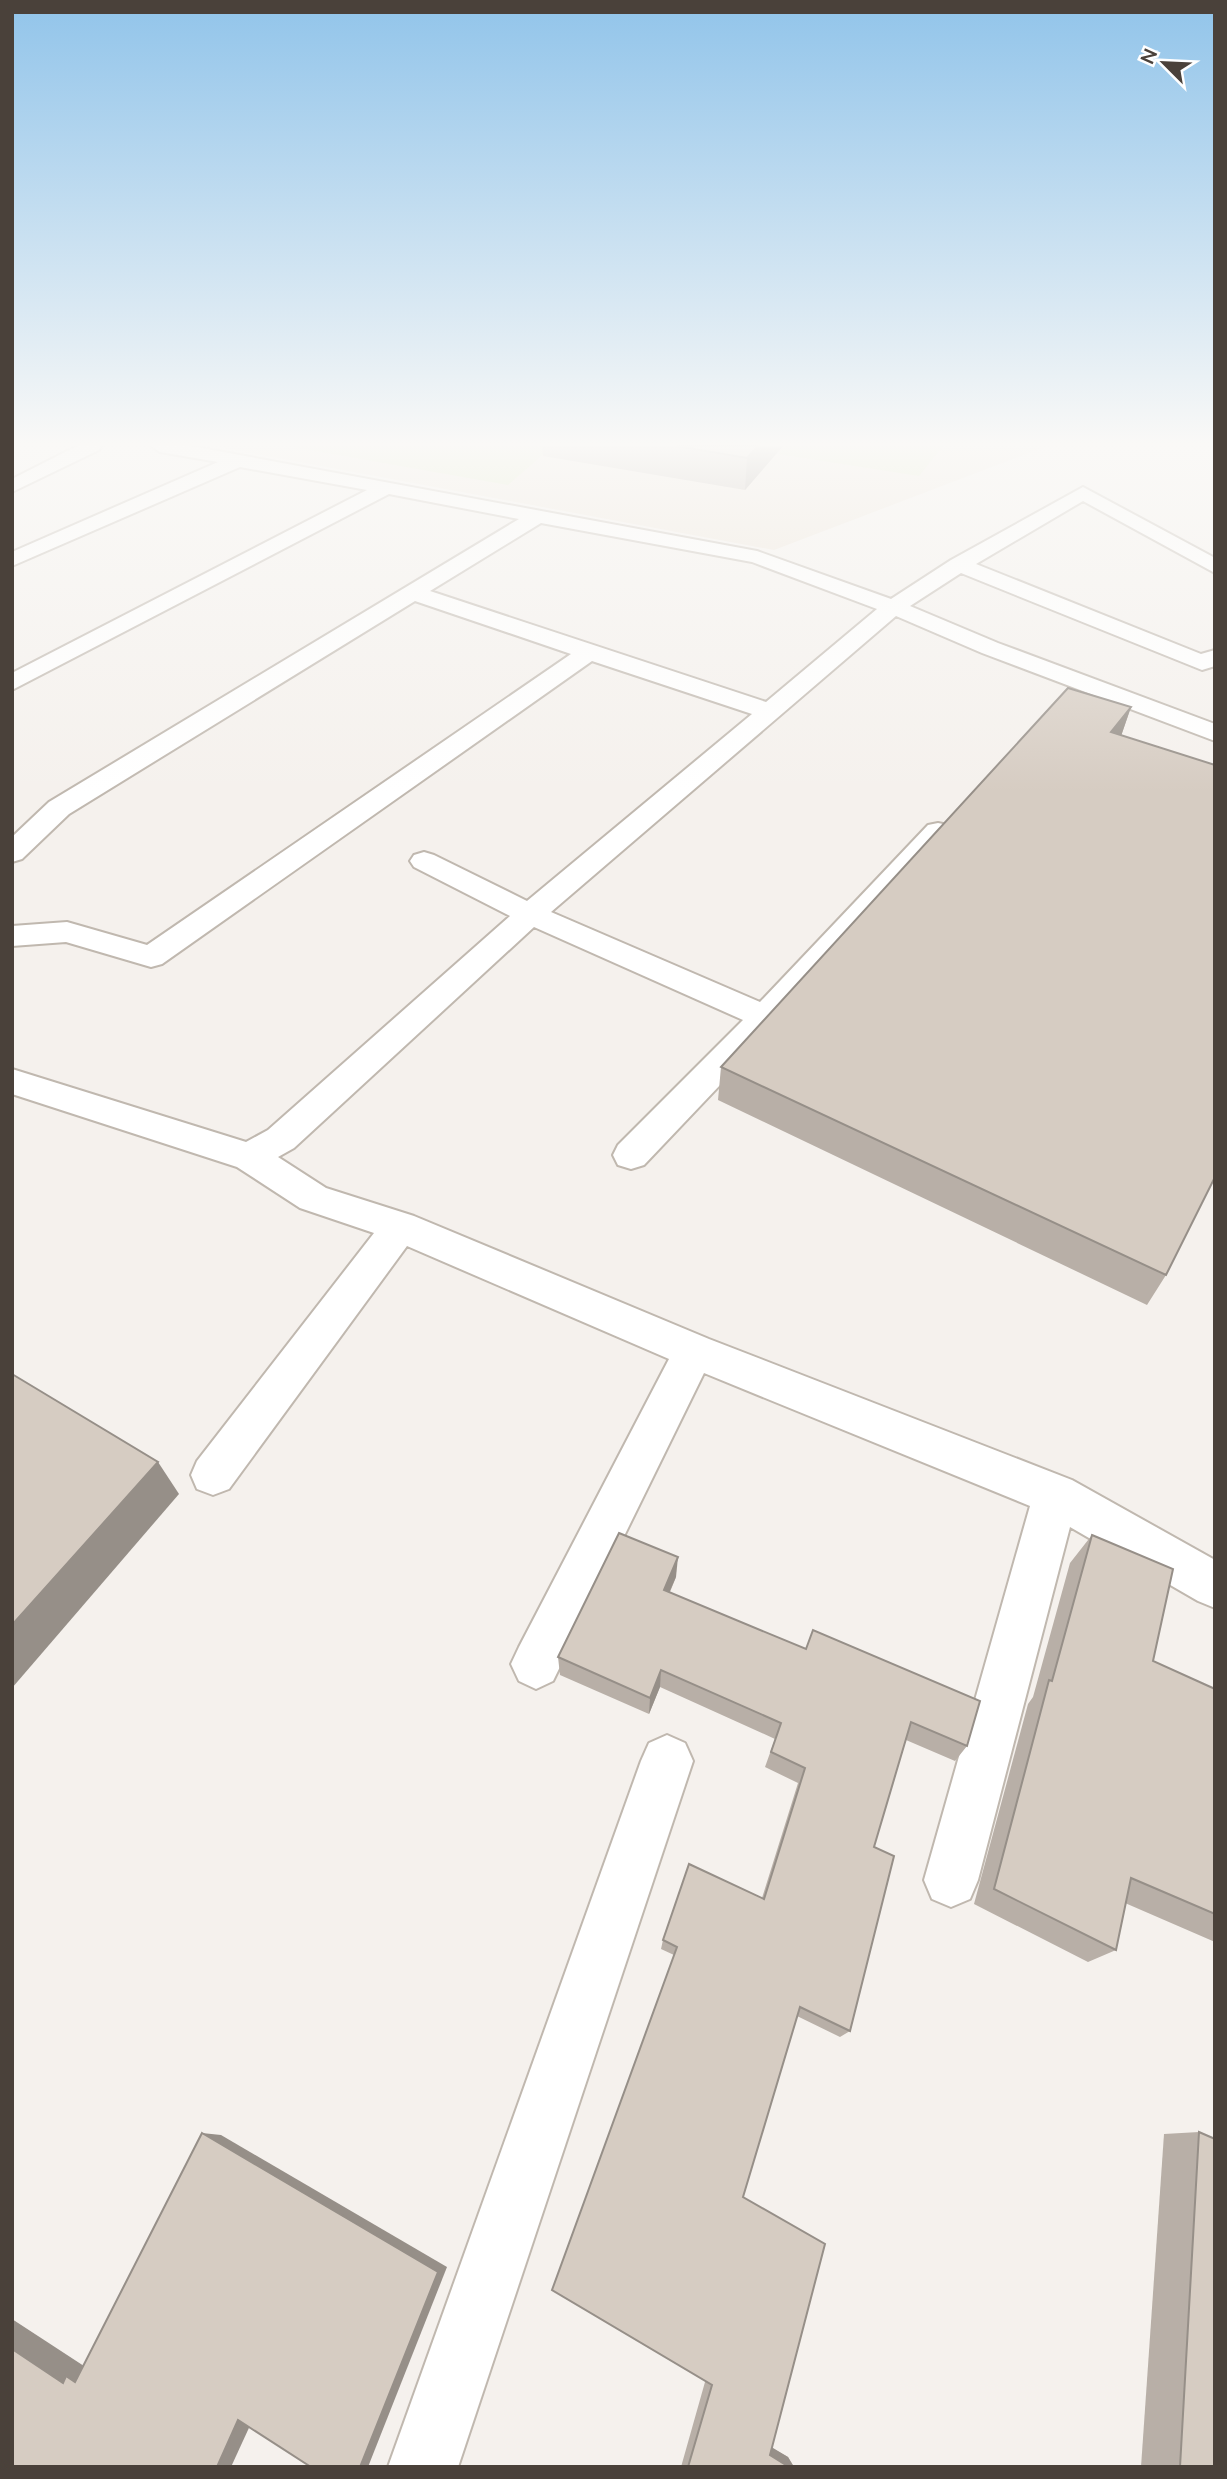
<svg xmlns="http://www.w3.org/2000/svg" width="1227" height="2479" viewBox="0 0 1227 2479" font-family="Mulish,sans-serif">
<rect width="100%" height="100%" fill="#f5f1ed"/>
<path fill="#ede4d8" d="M 214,446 L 1047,446 L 774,550 Z"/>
<g fill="#d8e6b8">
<path d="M 287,446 L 553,446 L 508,485 Z"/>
<path d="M 785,446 L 943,446 L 919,476 L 778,454 Z"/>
</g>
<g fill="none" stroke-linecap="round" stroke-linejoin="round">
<defs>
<g id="minor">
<path d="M 77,446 L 101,446 L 99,450 L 12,492 L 12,479 Z"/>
<path d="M 151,446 L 191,446 L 757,551 L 891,599 L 951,560 L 1083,487 L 1215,558 L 1215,573 L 1083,501 L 976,564 L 1201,654 L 1215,650 L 1215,666 L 1202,670 L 961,573 L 910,606 L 998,643 L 1215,724 L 1215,741 L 982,653 L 896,616 L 551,912 L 760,1002 L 928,825 L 938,823 L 948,825 L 952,831 L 777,1025 L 644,1165 L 631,1169 L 618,1165 L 613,1155 L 618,1145 L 743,1020 L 534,927 L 294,1148 L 278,1157 L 326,1188 L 414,1216 L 709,1339 L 1072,1480 L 1215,1560 L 1215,1608 L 1198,1601 L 1070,1527 L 978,1880 L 970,1899 L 951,1907 L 932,1899 L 924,1880 L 1030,1506 L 704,1373 L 553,1681 L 536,1689 L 519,1681 L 511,1664 L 519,1647 L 669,1359 L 407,1246 L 229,1489 L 213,1495 L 197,1489 L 191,1475 L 197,1461 L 374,1233 L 300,1208 L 237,1167 L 12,1094 L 12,1069 L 246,1142 L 268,1130 L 510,916 L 414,867 L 410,861 L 414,855 L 424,852 L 434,855 L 527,901 L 752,714 L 592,661 L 162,964 L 151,967 L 66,942 L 12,946 L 12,926 L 67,922 L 147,945 L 571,654 L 415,601 L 69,814 L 22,859 L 12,862 L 12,837 L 49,802 L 519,519 L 389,494 L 12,690 L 12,673 L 367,490 L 240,467 L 12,566 L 12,552 L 218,462 L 160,452 ZM 541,523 L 752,562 L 877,609 L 766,702 L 430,591 Z"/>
<path d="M 667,1735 L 685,1743 L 693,1761 L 458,2467 L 388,2467 L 641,1761 L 649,1743 Z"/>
</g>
</defs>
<use href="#minor" stroke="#c0b8af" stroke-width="4"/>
<use href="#minor" fill="#fff" fill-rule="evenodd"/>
</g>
<g fill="#b8afa7">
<path d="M 542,446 L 783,446 L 745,490 L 543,456 Z"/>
<path d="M 1131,707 L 1121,736 L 1166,1275 L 1147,1305 L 718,1100 L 721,1067 Z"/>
<path d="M 1092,1535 L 1153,1661 L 1215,1689 L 1215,1942 L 1125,1903 L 1116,1950 L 1088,1962 L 974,1904 L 1028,1704 L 1033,1697 L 1070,1563 Z"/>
<path d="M 676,1577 L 670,1592 L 967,1746 L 955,1761 L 906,1740 L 874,1847 L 850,2031 L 840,2037 L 797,2016 L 743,2197 L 772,2448 L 788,2457 L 794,2467 L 681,2467 L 705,2382 L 674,1955 L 661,1949 L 663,1940 L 762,1898 L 798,1783 L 765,1767 L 775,1739 L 660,1687 L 649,1714 L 560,1675 L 558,1657 Z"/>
<path d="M 1199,2132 L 1215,2467 L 1141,2467 L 1164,2134 Z"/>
</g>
<g fill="#968f88">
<path d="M 758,446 L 783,446 L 745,490 L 747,458 Z"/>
<path d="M 1131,707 L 1120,739 L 1111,732 Z"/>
<path d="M 158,1462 L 179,1494 L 12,1688 L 12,1625 Z"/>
<path d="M 678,1557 L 676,1577 L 662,1609 L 664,1590 Z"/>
<path d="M 661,1670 L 660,1687 L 649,1714 L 650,1698 Z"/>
<path d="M 202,2133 L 221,2135 L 447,2267 L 368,2467 L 360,2467 Z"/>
<path d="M 12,2319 L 87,2368 L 75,2382 L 63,2383 L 12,2349 Z"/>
<path d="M 259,2406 L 231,2467 L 217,2467 L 238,2420 Z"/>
<path d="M 763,2442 L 788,2457 L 794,2467 L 789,2467 L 770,2455 Z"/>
</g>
<g fill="#d6ccc2" stroke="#968f88" stroke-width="2">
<path d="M 677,446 L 758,446 L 747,458 Z"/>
<path d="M 1068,688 L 1131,707 L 1111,732 L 1215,765 L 1215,1177 L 1166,1275 L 721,1067 Z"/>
<path d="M 12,1374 L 158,1462 L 12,1625 Z"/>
<path d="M 619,1533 L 678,1557 L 664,1590 L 806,1649 L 813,1630 L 980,1701 L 967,1746 L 911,1722 L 874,1847 L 894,1856 L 850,2031 L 800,2007 L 743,2197 L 825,2244 L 770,2455 L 789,2467 L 688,2467 L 712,2385 L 552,2290 L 677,1947 L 663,1940 L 689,1864 L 764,1899 L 805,1768 L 771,1752 L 781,1723 L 661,1670 L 650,1698 L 558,1657 Z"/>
<path d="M 1092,1535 L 1173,1569 L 1153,1661 L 1215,1689 L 1215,1914 L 1131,1878 L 1116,1950 L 994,1889 L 1049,1680 L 1052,1681 Z"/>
<path d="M 1199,2132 L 1215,2139 L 1215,2467 L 1180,2467 Z"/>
<path d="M 202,2133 L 438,2272 L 360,2467 L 311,2467 L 238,2420 L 217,2467 L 12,2467 L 12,2349 L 63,2383 L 66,2376 L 75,2382 Z"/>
</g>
<linearGradient id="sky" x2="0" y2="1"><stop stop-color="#91c4ea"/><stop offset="0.56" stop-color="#faf9f7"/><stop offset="1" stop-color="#faf9f7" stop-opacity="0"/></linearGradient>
<rect width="1227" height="793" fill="url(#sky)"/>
<rect width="1227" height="2479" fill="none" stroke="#4a413a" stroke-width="28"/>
<g transform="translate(1164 63) rotate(294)" stroke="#ffffff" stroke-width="5" paint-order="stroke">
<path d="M0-5L12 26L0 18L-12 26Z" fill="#4a413a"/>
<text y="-10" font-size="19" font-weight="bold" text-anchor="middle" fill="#4a413a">N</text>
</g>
</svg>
